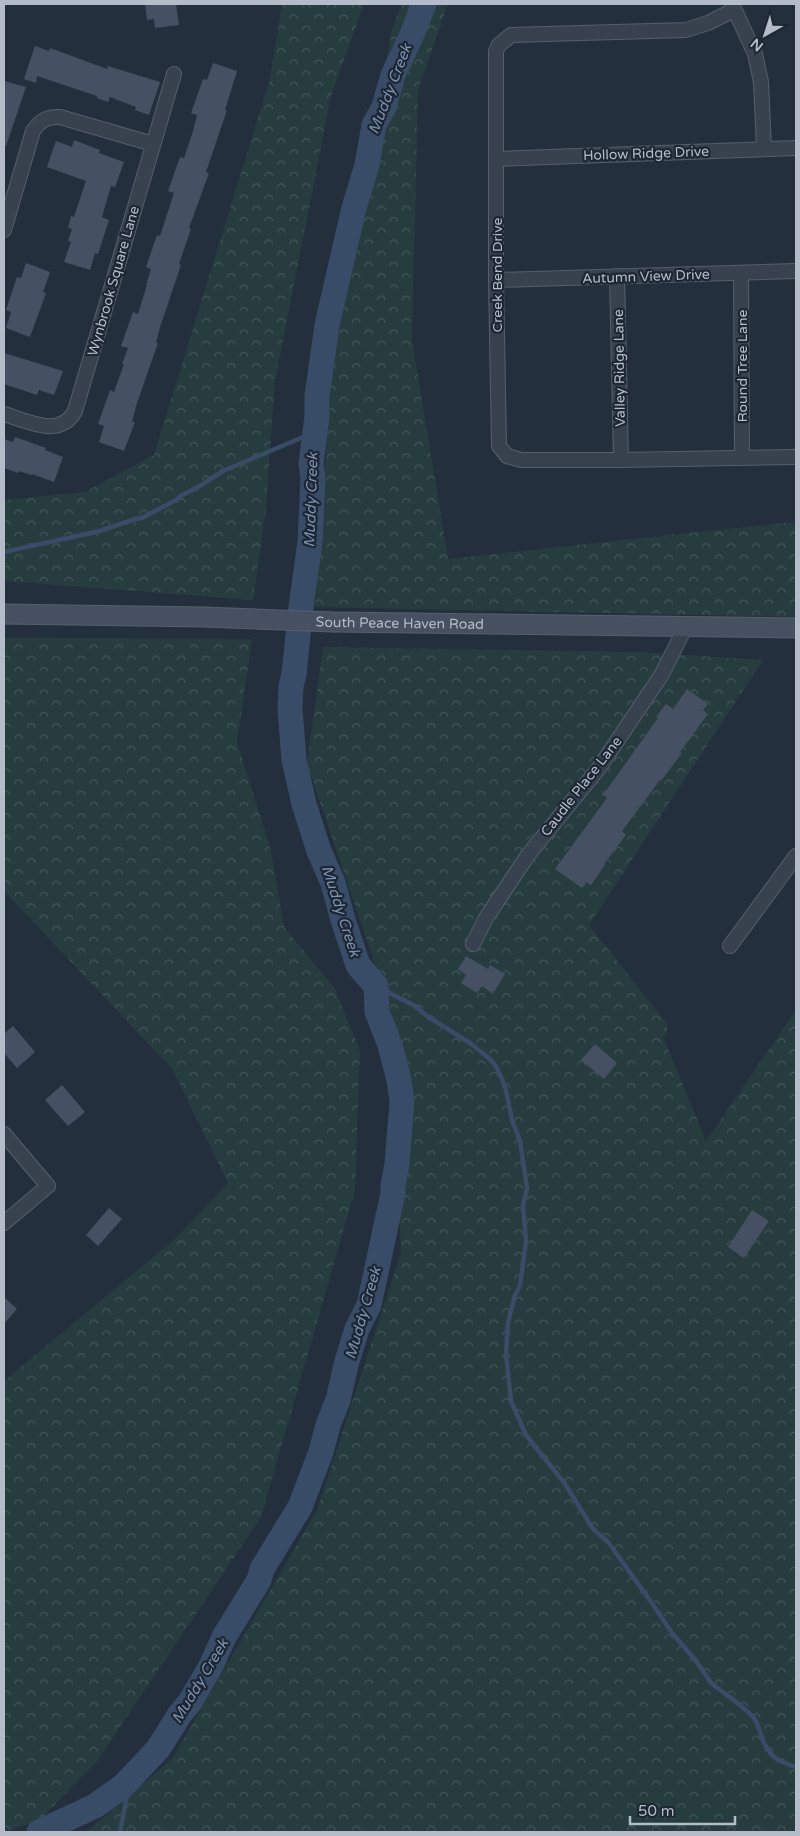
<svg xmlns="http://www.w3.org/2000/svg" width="800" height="1836" viewBox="0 0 800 1836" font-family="'Varela Round',sans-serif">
<defs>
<pattern id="forest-crowns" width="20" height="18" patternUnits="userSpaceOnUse" patternTransform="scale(1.25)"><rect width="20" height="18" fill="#263c3f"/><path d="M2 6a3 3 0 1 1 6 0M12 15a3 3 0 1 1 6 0" fill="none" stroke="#435659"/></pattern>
</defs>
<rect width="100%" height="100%" fill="#242f3e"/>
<g fill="url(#forest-crowns)">
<path d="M 282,4 L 364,4 L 331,96 L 275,381 L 266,509 L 253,600 L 4,581 L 4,500 L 85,492 L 154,455 L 270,79 Z"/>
<path d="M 402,4 L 448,4 L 418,90 L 412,340 L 448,559 L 791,522 L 796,526 L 796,610 L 794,617 L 315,607 L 333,355 L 392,29 Z"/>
<path d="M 4,638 L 252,639 L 237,742 L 271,851 L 284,927 L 335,989 L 360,1051 L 355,1190 L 261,1517 L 98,1760 L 40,1820 L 5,1832 L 4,1381 L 175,1239 L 228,1183 L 173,1070 L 4,891 Z"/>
<path d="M 323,647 L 638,652 L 763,660 L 589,925 L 668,1025 L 664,1039 L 706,1141 L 796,1010 L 796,1832 L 86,1832 L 172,1759 L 317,1510 L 401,1253 L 391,1011 L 307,764 Z"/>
</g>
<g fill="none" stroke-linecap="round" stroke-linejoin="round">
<g stroke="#394c67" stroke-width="4.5">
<path d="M 4,552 L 100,531 L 135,519 L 142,518 L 176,500 L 180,496 L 195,489 L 223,471 L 315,432"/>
<path d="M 376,986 L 415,1006 L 427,1016 L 470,1043 L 490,1059 L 497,1068 L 505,1086 L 512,1120 L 520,1141 L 527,1188 L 523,1206 L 526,1241 L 520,1286 L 515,1295 L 508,1323 L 506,1354 L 511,1401 L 526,1435 L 565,1484 L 593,1529 L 608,1542 L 654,1606 L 672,1633 L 696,1661 L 708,1678 L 710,1682 C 723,1693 741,1704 753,1717 C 757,1722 759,1728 761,1735 C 768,1756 776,1761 796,1767"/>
<path d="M 120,1832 L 130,1779"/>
</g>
<path stroke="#394c67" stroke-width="25" d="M 39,1832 L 95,1806 L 123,1786 L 158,1749 L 180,1714 L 190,1702 L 211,1666 L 224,1637 L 259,1580 L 262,1569 L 300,1507 L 321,1452 L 328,1425 L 338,1400 L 347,1361 L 357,1329 L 369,1305 L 393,1193 L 393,1186 L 397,1164 L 402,1101 L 399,1080 L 390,1045 L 377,1012 L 376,986 L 358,965 L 343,920 L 333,883 L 319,851 L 304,804 L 294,760 L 290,709 L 291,686 L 294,674 L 301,607 L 310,542 L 313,478 L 311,464 L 317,416 L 317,396 L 327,325 L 354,208 L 367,165 L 374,125 L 384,107 L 393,75 L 411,37 L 424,4"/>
</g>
<g fill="#455162">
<path d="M 145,4 L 176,4 L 179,25 L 155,28 L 154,19 L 147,20 Z"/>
<path d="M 35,46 L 49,51 L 50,48 L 107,69 L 108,66 L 160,82 L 149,115 L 135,110 L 136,107 L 110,97 L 108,102 L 97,98 L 97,96 L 37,76 L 36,83 L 24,79 Z"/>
<path d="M 213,63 L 237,71 L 225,110 L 227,110 L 206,172 L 209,173 L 189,228 L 191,229 L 179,264 L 181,265 L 160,327 L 156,343 L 158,343 L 136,406 L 132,422 L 135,422 L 124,451 L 99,442 L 104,426 L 98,424 L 110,390 L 114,392 L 124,364 L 122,364 L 128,348 L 121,346 L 133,312 L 138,314 L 147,285 L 146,285 L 151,269 L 146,267 L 157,235 L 160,236 L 174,193 L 168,191 L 180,157 L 184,158 L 193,131 L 197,115 L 191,113 L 203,79 L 207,80 Z"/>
<path d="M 4,81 L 26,87 L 6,146 L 4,146 Z"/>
<path d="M 74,140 L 100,150 L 99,153 L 124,162 L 115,187 L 111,186 L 102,217 L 109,220 L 98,254 L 95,253 L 90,270 L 64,262 L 71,242 L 68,241 L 72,229 L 68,228 L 71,216 L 74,217 L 86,181 L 47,167 L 56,141 L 72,147 Z"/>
<path d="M 26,263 L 50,272 L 43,292 L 46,293 L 30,337 L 6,328 L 11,312 L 6,310 L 17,277 L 21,278 Z"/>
<path d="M 4,353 L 63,371 L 54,395 L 39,390 L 37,395 L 4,384 Z"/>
<path d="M 15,437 L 46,448 L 45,450 L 63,457 L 54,482 L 32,474 L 31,475 L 19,471 L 18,473 L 4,468 L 4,439 L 13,442 Z"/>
<path d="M 687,689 L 708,704 L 703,710 L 708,714 L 680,752 L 682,753 L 661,781 L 660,780 L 622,831 L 626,835 L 604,864 L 605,865 L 591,885 L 586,882 L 582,888 L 555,869 L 607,798 L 603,795 L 658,718 L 656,717 L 666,704 L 673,709 Z"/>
<path d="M 466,956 L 488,969 L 490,965 L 505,974 L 493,994 L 482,986 L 477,993 L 461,983 L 466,975 L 458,969 Z"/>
<path d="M 13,1026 L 35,1052 L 17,1068 L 4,1053 L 4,1034 Z"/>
<path d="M 595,1044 L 617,1063 L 604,1079 L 581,1060 Z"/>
<path d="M 62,1085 L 85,1112 L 68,1126 L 45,1100 Z"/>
<path d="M 109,1208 L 122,1219 L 98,1246 L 86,1235 Z"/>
<path d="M 752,1210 L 769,1221 L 744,1258 L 728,1247 Z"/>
<path d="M 4,1297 L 17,1309 L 4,1324 Z"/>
</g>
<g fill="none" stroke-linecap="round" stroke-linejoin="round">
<defs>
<g id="minor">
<path d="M 732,4 L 755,54 L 761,82 L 764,148"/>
<path d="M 734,10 L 708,23 L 686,30 L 511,35 L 499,45 L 496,51 L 496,280 L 499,446 L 507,456 L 521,460 L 621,460 L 796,457"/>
<path d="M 497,159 L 796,148"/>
<path d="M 4,230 L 33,131 C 40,121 47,116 60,117 L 153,144"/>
<path d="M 741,273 L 742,458"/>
<path d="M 617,276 L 621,460"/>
<path d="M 496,280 L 796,271"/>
<path d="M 4,414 C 28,421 60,439 75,411 L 174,74"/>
<path d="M 473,944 L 486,918 L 528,855 L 599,768 L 662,674 L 686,626"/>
<path d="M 730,946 L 796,856"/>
<path d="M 4,1134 L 48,1186 L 4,1223"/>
</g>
<g id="secondary">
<path id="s1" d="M 4,614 L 204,617 L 333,622 L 796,628"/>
</g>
</defs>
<use href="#minor" stroke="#565f6c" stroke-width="16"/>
<use href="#secondary" stroke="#565f6c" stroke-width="21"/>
<use href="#minor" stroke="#38414e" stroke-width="14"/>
<use href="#secondary" stroke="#465061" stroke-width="19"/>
</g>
<g text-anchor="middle" stroke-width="4.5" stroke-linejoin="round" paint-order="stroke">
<g font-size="14" fill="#b4bcc9" stroke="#1d2633">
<text transform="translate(646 153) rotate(-2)" y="5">Hollow Ridge Drive</text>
<text transform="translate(497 275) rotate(-90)" y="5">Creek Bend Drive</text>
<text transform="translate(646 276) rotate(-2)" y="5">Autumn View Drive</text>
<text transform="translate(113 281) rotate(-74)" y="5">Wynbrook Square Lane</text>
<text transform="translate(742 366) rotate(-90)" y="5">Round Tree Lane</text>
<text transform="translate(619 368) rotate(-91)" y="5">Valley Ridge Lane</text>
<text dy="5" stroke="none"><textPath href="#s1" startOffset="396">South Peace Haven Road</textPath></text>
<text transform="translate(581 786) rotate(-52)" y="5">Caudle Place Lane</text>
</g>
<g font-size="15" font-style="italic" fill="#7c92b1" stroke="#1d2633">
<text transform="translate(390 89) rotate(-69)" y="5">Muddy Creek</text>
<text transform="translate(311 500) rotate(-88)" y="5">Muddy Creek</text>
<text transform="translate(341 911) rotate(72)" y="5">Muddy Creek</text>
<text transform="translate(363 1313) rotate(-74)" y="5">Muddy Creek</text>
<text transform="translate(200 1681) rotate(-59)" y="5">Muddy Creek</text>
</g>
</g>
<rect width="800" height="1836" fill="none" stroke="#b4bcc9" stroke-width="10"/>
<g transform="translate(765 35) rotate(219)" stroke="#1d2633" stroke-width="4" paint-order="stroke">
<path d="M0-4L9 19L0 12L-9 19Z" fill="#b4bcc9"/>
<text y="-8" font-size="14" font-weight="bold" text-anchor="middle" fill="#b4bcc9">N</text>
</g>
<path d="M630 1816v8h105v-8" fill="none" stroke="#b4bcc9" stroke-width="2.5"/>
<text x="638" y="1816" font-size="15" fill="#b4bcc9" stroke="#1d2633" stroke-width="4" paint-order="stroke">50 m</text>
</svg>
